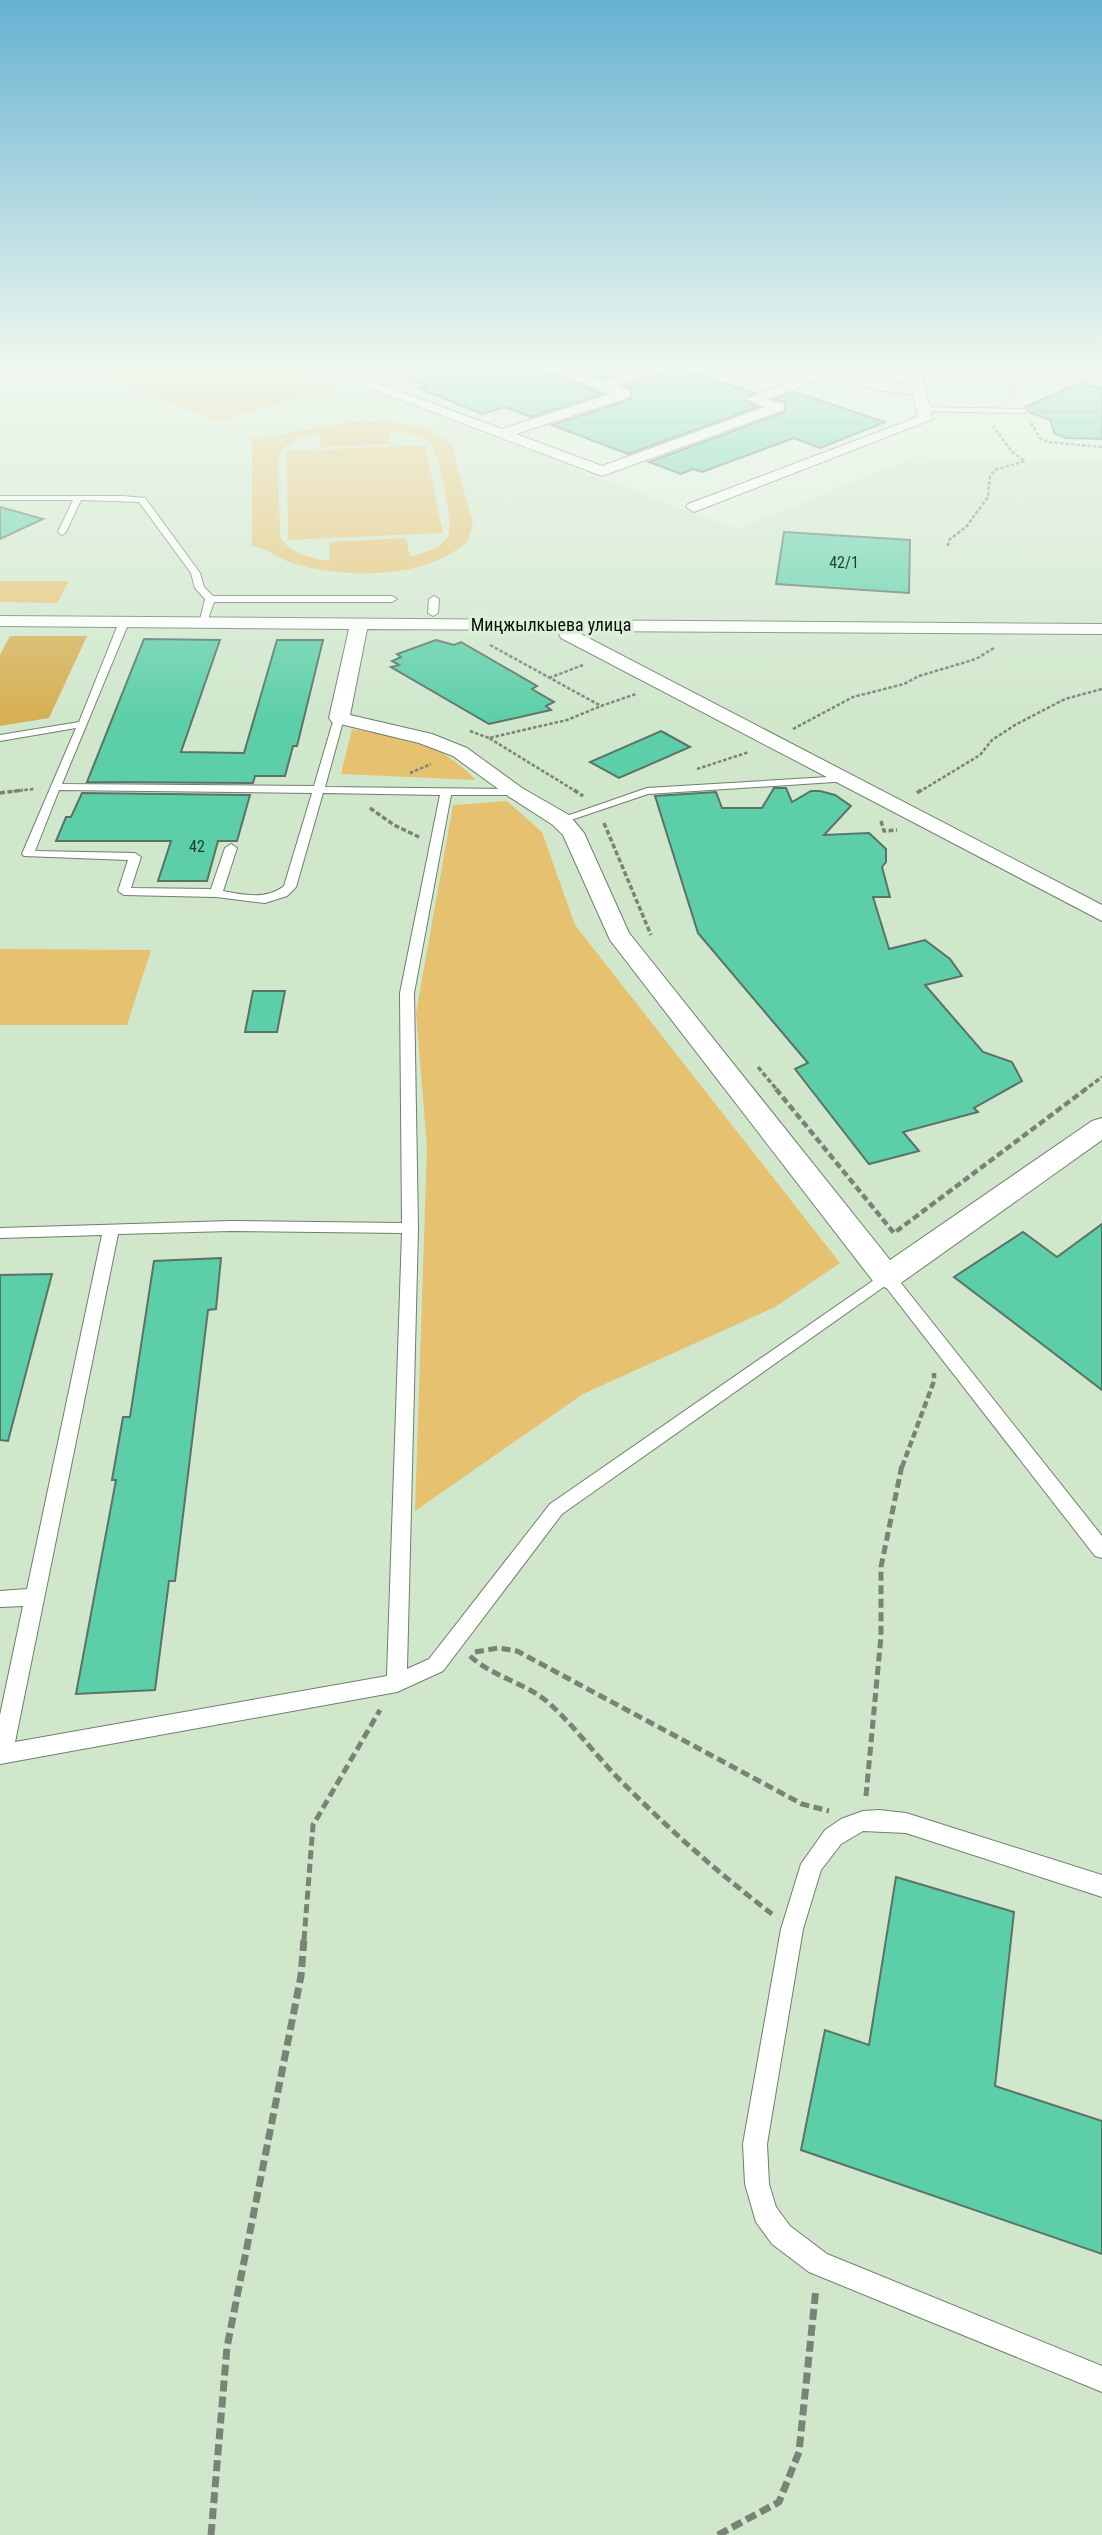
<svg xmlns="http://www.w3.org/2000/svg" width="1102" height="2535" viewBox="0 0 1102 2535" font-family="'Roboto Condensed',sans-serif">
<rect width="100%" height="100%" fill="#def0db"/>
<path fill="#d0e7cc" d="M 0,365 L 300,365 L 737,529 L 912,458 L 1102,461 L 1102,2535 L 0,2535 Z"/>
<g fill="#e6c170" fill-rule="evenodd">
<path d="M 82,365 L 274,365 L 333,388 L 216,422 Z"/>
<path d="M 358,422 C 389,422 427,422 451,444 L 473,524 L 467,542 C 425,579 347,579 295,564 C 279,560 268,547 252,547 L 252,438 C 288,437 321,423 358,422 ZM 389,430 C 402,432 419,434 430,443 C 439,451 454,528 448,537 C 440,549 423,553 410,557 L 406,538 L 329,542 L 330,561 C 311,558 289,554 280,536 L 278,457 C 284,441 304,436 320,433 L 321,447 L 390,444 Z"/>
<path d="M 425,445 L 443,533 L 288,540 L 287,451 Z"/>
<path d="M 0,581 L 69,581 L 57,603 L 0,602 Z"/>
<path d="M 352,729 C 406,737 436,740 476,780 L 341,774 Z"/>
<path d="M 507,801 L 542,832 L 575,925 L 840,1263 L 775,1307 L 583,1394 L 415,1511 L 427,1147 L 416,1013 L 453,805 Z"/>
<path d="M 0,949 L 151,950 L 127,1025 L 0,1025 Z"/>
</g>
<path fill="#d6af52" d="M 10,636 L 87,636 L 49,718 L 0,726 L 0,655 Z"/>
<g fill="#5ccfa8" stroke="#5a7369" stroke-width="2">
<path d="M 379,365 L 530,365 L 603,394 L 531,417 L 505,407 L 482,414 L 419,388 L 428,386 Z"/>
<path d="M 561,365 L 648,365 L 602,379 Z"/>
<path d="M 678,368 L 754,393 L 744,400 L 758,407 L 628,454 L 552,425 L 631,399 L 632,389 L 624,386 Z"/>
<path d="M 1080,383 L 1102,389 L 1102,439 L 1066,438 L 1055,434 L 1050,420 L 1030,413 L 1025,407 Z"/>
<path d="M 794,392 L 885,422 L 820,448 L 794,438 L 702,472 L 693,469 L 681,474 L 649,462 L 785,412 L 786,402 L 775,399 Z"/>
<path d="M 0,507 L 43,519 L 0,539 Z"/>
<path d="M 784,532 L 910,540 L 909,593 L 776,584 Z"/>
<path d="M 144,639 L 220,640 L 181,752 L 244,753 L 277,640 L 323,640 L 297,746 L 293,746 L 285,776 L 255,776 L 253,783 L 87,782 Z"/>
<path d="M 436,640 L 454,645 L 461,642 L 537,686 L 532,689 L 554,702 L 546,706 L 551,710 L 489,724 L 391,667 L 399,665 L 392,661 L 401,657 L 397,654 Z"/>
<path d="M 661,731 L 690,747 L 619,778 L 590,762 Z"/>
<path d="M 774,788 L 786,788 L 792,802 L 811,791 L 820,791 L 835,795 L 851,806 L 824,835 L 869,833 L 886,849 L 886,862 L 882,867 L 890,897 L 873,897 L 889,949 L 925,940 L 950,959 L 962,976 L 925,985 L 983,1052 L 1012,1062 L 1022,1081 L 974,1108 L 978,1112 L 903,1132 L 919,1151 L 869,1164 L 795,1069 L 808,1063 L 698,933 L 655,796 L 716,792 L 722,808 L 762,808 Z"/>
<path d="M 82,793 L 250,795 L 237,841 L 218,841 L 207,881 L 158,881 L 171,841 L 56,841 L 66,817 L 71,817 Z"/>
<path d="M 253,991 L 285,991 L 277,1032 L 245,1032 Z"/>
<path d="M 1102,1224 L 1102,1390 L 954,1277 L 1023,1232 L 1057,1257 Z"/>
<path d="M 221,1258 L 216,1309 L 208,1310 L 175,1581 L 169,1581 L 155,1690 L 76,1694 L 116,1480 L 112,1480 L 123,1417 L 130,1417 L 154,1261 Z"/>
<path d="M 52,1274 L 8,1441 L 0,1440 L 0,1275 Z"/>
<path d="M 896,1877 L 1014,1912 L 995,2086 L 1102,2121 L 1102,2254 L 801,2150 L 825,2030 L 869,2045 Z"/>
</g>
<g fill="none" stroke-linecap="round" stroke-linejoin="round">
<defs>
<g id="service">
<path d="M 923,407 L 1024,409 L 1028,411 L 1024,413 L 920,411 Z"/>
<path d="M 0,496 L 122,496 L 145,498 L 200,573 L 204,587 L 213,596 L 392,596 L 397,599 L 392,602 L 214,602 L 207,622 L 199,624 L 205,599 L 195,588 L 191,573 L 139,502 L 81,500 L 66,532 L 62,535 L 58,532 L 73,500 L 0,500 Z"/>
<path d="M 434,596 L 439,599 L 438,613 L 433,616 L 428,613 L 429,599 Z"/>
<path d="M 124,619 L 129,622 L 62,784 L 314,786 L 334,718 L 339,715 L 344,718 L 325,787 L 515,789 L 521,792 L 515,795 L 451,795 L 414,993 L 418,1228 L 407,1669 L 429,1659 L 550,1504 L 887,1271 L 893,1273 L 1102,1536 L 1102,1558 L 1095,1556 L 885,1286 L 562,1514 L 443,1671 L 397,1692 L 0,1764 L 0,1715 L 23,1606 L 0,1607 L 0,1591 L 27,1589 L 102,1235 L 0,1238 L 0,1228 L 231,1221 L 402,1223 L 400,993 L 440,795 L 323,793 L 296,887 L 287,896 L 265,903 L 216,897 L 124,895 L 118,891 L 128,860 L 24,856 L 22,854 L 76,728 L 0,741 L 0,735 L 79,722 L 119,622 ZM 59,790 L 312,793 L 284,886 C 266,900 244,895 223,891 L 237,848 L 231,844 L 225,848 L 211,889 L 131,888 L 141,857 L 135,853 L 35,851 ZM 231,1231 L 402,1233 L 387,1676 L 15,1742 L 118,1234 Z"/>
<path d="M 845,776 L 851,779 L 849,781 L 648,794 L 565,822 L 555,820 L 647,788 Z"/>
<path d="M 879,1810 L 906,1813 L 1102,1875 L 1102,1897 L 906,1833 L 863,1831 L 841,1844 L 821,1870 L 803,1929 L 767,2144 L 769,2184 L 776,2207 L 790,2226 L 827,2254 L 1102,2366 L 1102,2392 L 809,2272 L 772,2244 L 756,2222 L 745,2184 L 743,2144 L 781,1929 L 801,1864 L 825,1830 L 841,1819 L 863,1811 Z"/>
</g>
<g id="minor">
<path d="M 309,365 L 328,365 L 502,429 L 611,394 L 533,365 L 553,365 L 602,382 L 657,365 L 678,365 L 616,386 L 630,391 L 630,397 L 516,434 L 602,466 L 765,407 L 746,399 L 814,372 L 805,370 L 805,365 L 818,365 L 877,382 L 910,385 L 905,365 L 919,365 L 933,419 L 694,512 L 686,507 L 688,504 L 918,417 L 913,394 L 876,390 L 828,376 L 767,399 L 784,404 L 784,410 L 602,476 Z"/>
<path d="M 0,616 L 1102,624 L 1102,634 L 575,631 L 1102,905 L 1102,921 L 561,638 L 557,630 L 367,629 L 350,715 L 432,734 L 467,748 L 522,788 L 569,815 L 584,833 L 629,933 L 890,1260 L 1092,1121 L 1102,1118 L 1102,1140 L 898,1285 L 887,1288 L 876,1285 L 610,940 L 563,835 L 553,825 L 508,796 L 453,756 L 419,743 L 332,722 L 329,718 L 349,629 L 0,626 Z"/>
</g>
</defs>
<use href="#service" stroke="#6f7f6d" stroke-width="2"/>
<use href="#minor" stroke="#6f7f6d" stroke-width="2"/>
<g stroke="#788476" stroke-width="2.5" stroke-dasharray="3.5 2" stroke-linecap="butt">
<path d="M 998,368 L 1014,394"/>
<path d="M 999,368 L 1102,383"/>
<path d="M 1040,412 L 1102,412"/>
<path d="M 1031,423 L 1040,438 L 1048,442 L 1102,447"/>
<path d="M 948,546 L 949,540 L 966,527 L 988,497 L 990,476 L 995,470 L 1025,461 L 1012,452 L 993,426"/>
<path d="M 490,645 L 601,706 L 636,694"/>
<path d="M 549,678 L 583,665"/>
<path d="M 793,729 L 853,697 L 904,684 L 919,676 L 976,659 L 994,648"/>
<path d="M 470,731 L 489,738"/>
<path d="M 697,769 L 749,752"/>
<path d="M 410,773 L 431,764"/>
<path d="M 8,792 L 34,789"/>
<path d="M 577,792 L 489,738 L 567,720 L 601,706"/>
<path d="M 919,792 L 980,755 L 992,740 L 1015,725 L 1065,699 L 1102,689"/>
</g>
<g stroke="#788476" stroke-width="3.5" stroke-dasharray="5 2.5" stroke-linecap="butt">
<path d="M 574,790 L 583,796"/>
<path d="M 0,793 L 23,790"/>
<path d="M 917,793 L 921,790"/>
<path d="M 370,808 L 394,825 L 419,837"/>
<path d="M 881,821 L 884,831 L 897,830"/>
<path d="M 604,823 L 651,935"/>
<path d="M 758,1067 L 778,1091"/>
<path d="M 1083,1091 L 1102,1077"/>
</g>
<g stroke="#788476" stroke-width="4.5" stroke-dasharray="7 3.5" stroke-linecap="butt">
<path d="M 776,1089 L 894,1233 L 1086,1089"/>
<path d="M 902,1467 L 934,1381 L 934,1373"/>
</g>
<g stroke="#788476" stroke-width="5" stroke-dasharray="9 4.5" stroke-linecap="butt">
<path d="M 475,1652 L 498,1648 L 517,1651 L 802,1804 L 829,1811"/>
<path d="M 470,1656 C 494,1678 528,1683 551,1705 C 575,1727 594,1753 616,1776 C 665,1826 717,1872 772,1914"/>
<path d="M 866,1796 L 881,1636 L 881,1567 L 902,1465"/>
<path d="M 304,1940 L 313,1825 L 380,1710"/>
</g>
<g stroke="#788476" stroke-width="7" stroke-dasharray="11 5" stroke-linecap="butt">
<path d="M 211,2535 L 227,2347 L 301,1976 L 304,1939"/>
<path d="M 718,2535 L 779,2502 L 799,2452 L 816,2288"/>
</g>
<use href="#service" fill="#fff" fill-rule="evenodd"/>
<use href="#minor" fill="#fff" fill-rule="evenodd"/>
</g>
<linearGradient id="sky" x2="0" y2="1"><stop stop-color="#66b2d1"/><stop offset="0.51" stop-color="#f0f8ef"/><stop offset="1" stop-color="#f0f8ef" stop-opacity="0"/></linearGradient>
<rect width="1102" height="720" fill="url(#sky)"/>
<g text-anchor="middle" stroke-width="7" stroke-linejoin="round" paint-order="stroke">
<g font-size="16" fill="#1d3e2f">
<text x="844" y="568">42/1</text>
<text x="197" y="852">42</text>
</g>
<g font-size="18" fill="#080e07" stroke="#def0db">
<text x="551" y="631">Миңжылкыева улица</text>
</g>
</g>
</svg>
